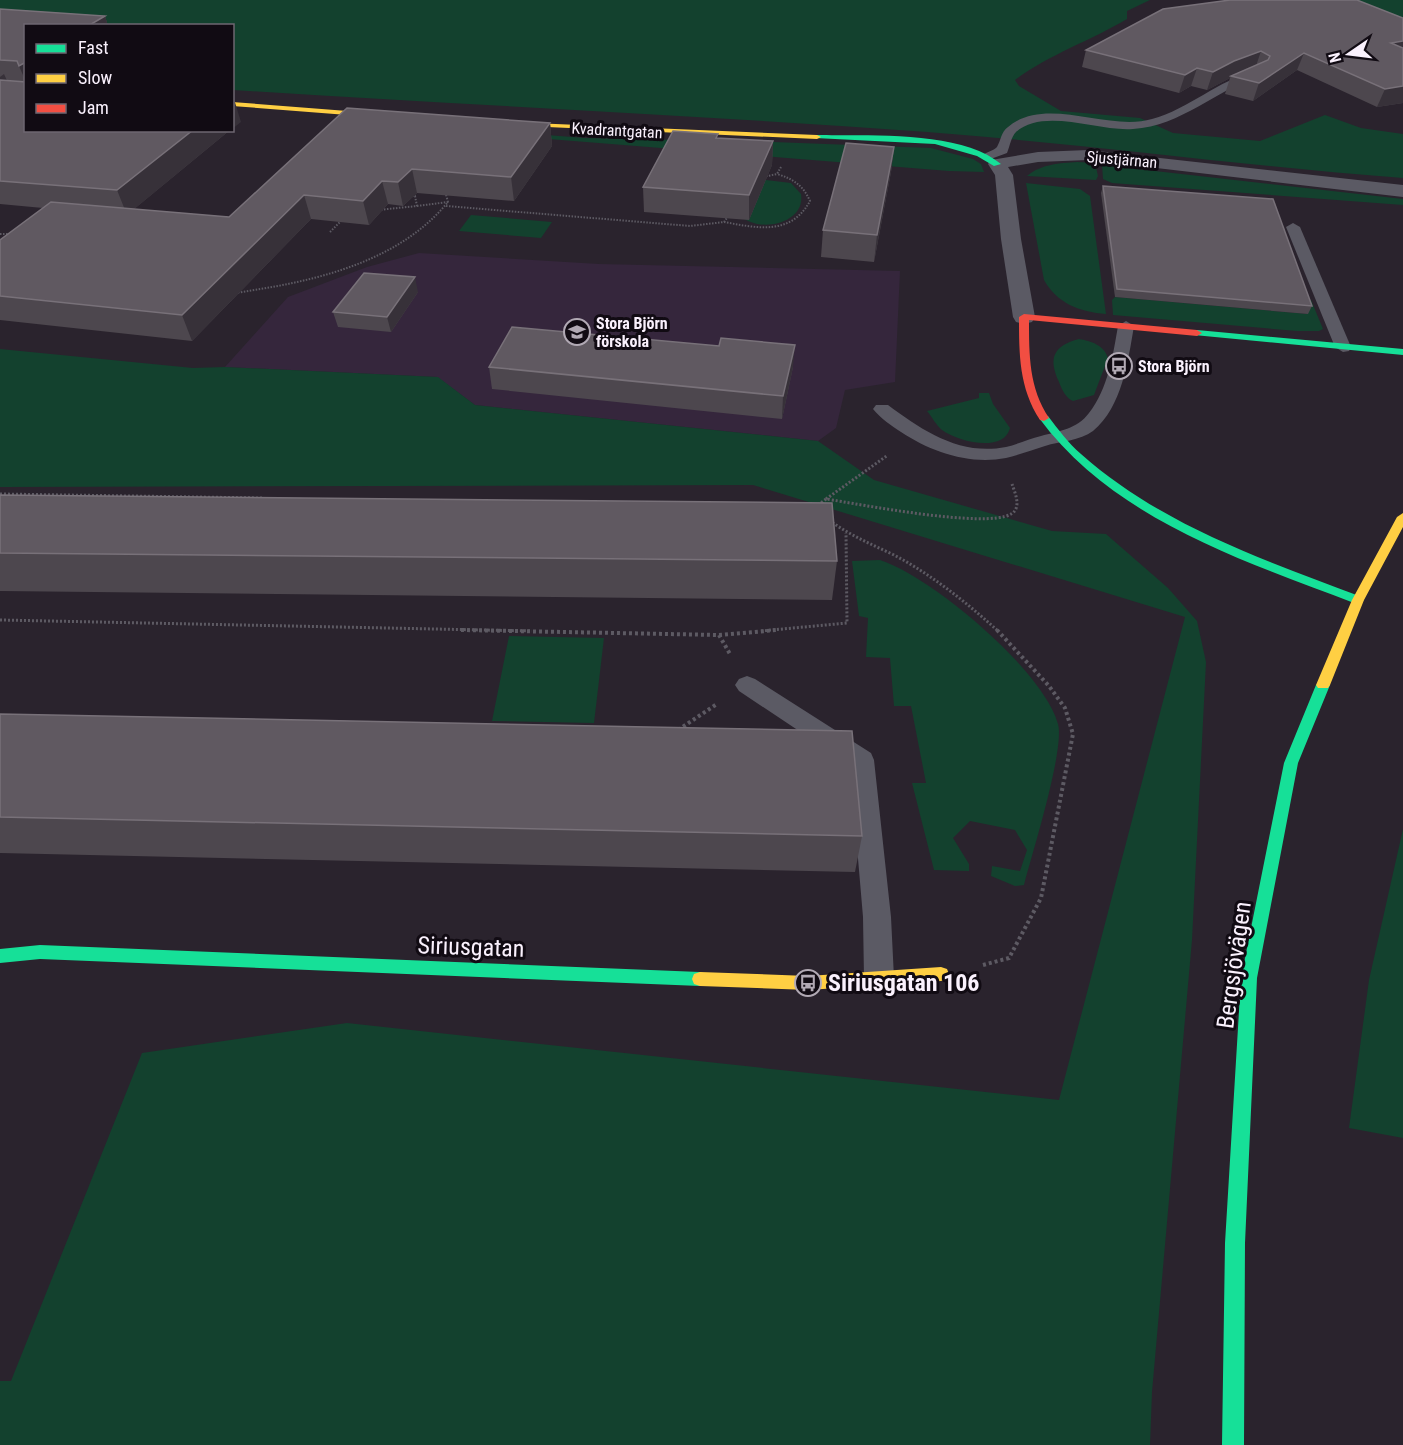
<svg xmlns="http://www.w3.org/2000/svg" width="1403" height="1445" viewBox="0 0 1403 1445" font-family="'Roboto Condensed',sans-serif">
<rect width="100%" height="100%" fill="#2a232d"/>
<path fill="#35263c" d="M 419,253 L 599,264 L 900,271 L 895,382 L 845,390 L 836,428 L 818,441 L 475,405 L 437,377 L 225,367 L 288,297 L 367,267 Z"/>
<g fill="#13412e">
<path d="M 0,0 L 1150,0 L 1127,11 L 1127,19 C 1090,41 1048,55 1015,80 L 1019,86 L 1061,111 L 1140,118 L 1173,133 L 1260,141 L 1325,115 L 1361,128 L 1403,134 L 1403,178 C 1244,166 1086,144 927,132 C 696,115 464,105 233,90 L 232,26 L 0,27 Z"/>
<path d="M 1339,0 L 1403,0 L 1403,25 Z"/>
<path d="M 481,130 L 585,138 L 773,142 L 931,148 L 973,159 L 981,164 L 984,172 L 949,171 L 485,134 Z"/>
<path d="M 1077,162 L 1095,163 L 1098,176 L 1096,180 L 1027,176 C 1041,164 1060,163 1077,162 Z"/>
<path d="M 1102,165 L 1403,199 L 1403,205 L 1112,183 L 1103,179 Z"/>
<path d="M 766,180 L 791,183 L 801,194 C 806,224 757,234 740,215 L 756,183 Z"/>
<path d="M 1026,183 L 1080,189 L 1090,196 L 1106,314 C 1079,312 1057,303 1044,280 Z"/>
<path d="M 471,215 L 552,222 L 541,238 L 459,231 Z"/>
<path d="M 1115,297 L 1308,314 L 1302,298 L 1311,300 L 1323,329 L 1319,331 L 1297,331 L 1113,315 L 1112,300 Z"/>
<path d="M 1079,339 C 1091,341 1104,345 1108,358 L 1094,395 L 1073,401 C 1066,398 1062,390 1059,382 C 1048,358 1053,346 1079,339 Z"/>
<path d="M 0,349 L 193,368 L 225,367 L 438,377 L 475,405 L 818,441 L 874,480 L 1052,531 L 1106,534 L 1168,588 L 1197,621 L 1206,662 L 1192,940 L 1152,1392 L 1150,1445 L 0,1445 L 0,1381 L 11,1381 L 142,1053 L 347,1023 L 1059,1100 L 1185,617 L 753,485 L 0,487 Z"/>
<path d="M 979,393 L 989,393 L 993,404 L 1010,428 C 1004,453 958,442 942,430 C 936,425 932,417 927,411 L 979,398 Z"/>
<path d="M 880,560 C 931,576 1044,671 1058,724 C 1065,749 1032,854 1024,885 L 1015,886 L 991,876 L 992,866 L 1020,871 L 1027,850 L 1015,830 L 970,821 L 953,838 L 969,864 L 969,871 L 934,870 L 912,783 L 926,783 L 911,706 L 894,706 L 890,658 L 866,657 L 868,618 L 859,616 L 852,561 Z"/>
<path d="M 509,636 L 604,638 L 594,723 L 492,721 Z"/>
<path d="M 1403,829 L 1403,1138 L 1349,1128 L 1369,980 Z"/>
</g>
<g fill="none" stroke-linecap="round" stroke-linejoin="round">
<g stroke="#5d5a63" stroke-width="2" stroke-dasharray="1.5 1.5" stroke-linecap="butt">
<path d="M 763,177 L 777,174 L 781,167"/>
<path d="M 417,206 L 448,202"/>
<path d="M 446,206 L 690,226 L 724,222 L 729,215"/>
<path d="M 378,210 L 417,206 L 415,196 L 410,196"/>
<path d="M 724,222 C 757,228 791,236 810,201 C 803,185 793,179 777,174"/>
<path d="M 330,232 L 342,220"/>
<path d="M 0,234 L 11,234"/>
<path d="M 235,293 C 311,282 397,264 448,202 L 445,191"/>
</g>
<g stroke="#5d5a63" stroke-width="3" stroke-dasharray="2 2" stroke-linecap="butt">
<path d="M 0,494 L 262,498"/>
<path d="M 826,499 L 888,455"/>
<path d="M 818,505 L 826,499 C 859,504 986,529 1011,514 C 1022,508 1015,493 1012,484"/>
<path d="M 829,520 C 849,535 871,544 894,555 C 932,575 966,602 998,631"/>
<path d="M 0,620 L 532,631"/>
<path d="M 761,631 L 847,623 L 846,533"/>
</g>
<g stroke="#5d5a63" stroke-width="4" stroke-dasharray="3 3" stroke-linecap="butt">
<path d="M 461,630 L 719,635 L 730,654"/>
<path d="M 719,635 L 777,630"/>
<path d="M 678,730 L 717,704"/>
<path d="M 983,965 L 1009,958 L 1041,898 L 1073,734 L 1065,708 L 1049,686 L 997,630"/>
</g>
<g fill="#5b5a64" fill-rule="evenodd">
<path d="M 1256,71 L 1262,74 L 1260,76 C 1215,90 1182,126 1133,129 C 1100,132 1044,107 1016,132 C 1011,137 1010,146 1007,153 L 988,160 L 982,156 C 985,152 994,151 997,147 C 1001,140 1001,132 1008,127 C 1046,95 1108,132 1152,119 C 1189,109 1218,80 1256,71 Z"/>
<path d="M 1293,223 L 1300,227 L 1351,347 L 1349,351 L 1343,352 L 1335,347 L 1286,227 Z"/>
<path d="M 1126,321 L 1134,326 C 1128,361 1122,407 1093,431 C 1080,441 1060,441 1045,446 C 1032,450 1019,455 1006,458 C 969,465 931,452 901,432 C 892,426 880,418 873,409 L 876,405 L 888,405 C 923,431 960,456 1006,447 C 1018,444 1029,439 1041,436 C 1059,431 1077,429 1089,413 C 1108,389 1113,355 1118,326 Z"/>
<path d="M 747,676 L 755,679 L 871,753 L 874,760 L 891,917 L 894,978 L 889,987 L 879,991 L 869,987 L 864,978 L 863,917 L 850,765 L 739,691 L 735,685 L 739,679 Z"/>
</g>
<path fill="#5b5a64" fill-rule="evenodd" d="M 1088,150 L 1403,185 L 1403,197 L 1088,160 L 1038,162 L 1008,167 L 1013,175 L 1021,239 L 1035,317 L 1032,322 L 1024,324 L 1016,322 L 1013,317 L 1001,239 L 995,175 L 988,164 L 991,160 L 997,159 L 1038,152 Z"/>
<g fill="#16e098" fill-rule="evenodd">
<path d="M 817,135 C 868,136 961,130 1001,164 L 994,166 L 977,156 L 935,144 L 815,138 L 813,137 Z"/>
<path d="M 1197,330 L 1403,349 L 1403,355 L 1194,335 L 1192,333 Z"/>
<path d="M 1044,415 L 1048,416 C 1058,429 1068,443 1081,454 C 1161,525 1264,560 1362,597 L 1364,600 L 1358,604 L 1354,603 C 1241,560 1114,519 1039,418 Z"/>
<path d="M 1323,680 L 1330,685 L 1298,763 L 1257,978 L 1245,1243 L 1244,1445 L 1222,1445 L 1225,1243 L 1241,978 L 1284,763 L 1316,685 Z"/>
<path d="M 40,945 L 700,972 L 706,974 L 708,979 L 706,984 L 700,986 L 40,959 L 0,963 L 0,949 Z"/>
</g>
<g fill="#ffcf43" fill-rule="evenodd">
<path d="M 232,102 L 386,114 L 389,116 L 386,118 L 232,106 Z"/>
<path d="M 506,122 L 817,135 L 821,137 L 817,139 L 504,125 Z"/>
<path d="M 1403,513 L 1403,527 L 1364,600 L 1330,685 L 1328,688 L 1318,688 L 1316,685 L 1352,600 L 1397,517 Z"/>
<path d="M 941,967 L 947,969 L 949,974 L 947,979 L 941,981 L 808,990 L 700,986 L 694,984 L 692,979 L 694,974 L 700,972 L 808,976 Z"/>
</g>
<path fill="#f24e42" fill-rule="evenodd" d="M 1024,314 L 1197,330 L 1202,333 L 1197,336 L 1029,320 C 1029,355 1029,388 1049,418 L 1044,421 L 1040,420 C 1019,388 1019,354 1019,317 Z"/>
</g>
<g fill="#4d474e">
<path d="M 0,9 L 105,16 L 108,26 L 26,26 L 26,130 L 230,130 L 134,209 L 229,217 L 550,123 L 552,146 L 514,201 L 417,193 L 403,206 L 388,204 L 369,225 L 311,219 L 192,341 L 0,320 L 0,240 L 43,208 L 0,204 Z"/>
<path d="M 1403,18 L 1403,103 L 1377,107 L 1297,70 L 1253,101 L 1225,94 L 1230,78 L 1207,90 L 1191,86 L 1179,93 L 1082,67 L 1086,50 Z"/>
<path d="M 718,138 L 773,141 L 772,165 L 749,220 L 644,212 L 643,187 Z"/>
<path d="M 894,147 L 891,172 L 874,262 L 821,257 L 823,230 Z"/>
<path d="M 1103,186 L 1312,306 L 1308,314 L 1115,297 L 1101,193 Z"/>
<path d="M 418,292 L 391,332 L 338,327 L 333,312 Z"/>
<path d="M 719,346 L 793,367 L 782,419 L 492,389 L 489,367 Z"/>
<path d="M 0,495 L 837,561 L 832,600 L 0,591 Z"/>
<path d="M 0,714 L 862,836 L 855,872 L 0,853 Z"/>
</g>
<g fill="#373139">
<path d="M 105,16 L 108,26 L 88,26 Z"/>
<path d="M 1403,41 L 1403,57 L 1391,43 Z"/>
<path d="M 1261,51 L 1255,69 L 1231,76 L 1230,78 L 1207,90 L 1213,72 L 1234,61 Z"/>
<path d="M 1304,53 L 1297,70 L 1253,101 L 1259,83 Z"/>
<path d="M 26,62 L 26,82 L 19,66 Z"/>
<path d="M 1197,68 L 1191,86 L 1179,93 L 1185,75 Z"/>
<path d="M 4,74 L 14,96 L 0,91 L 0,77 Z"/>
<path d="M 1403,86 L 1403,103 L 1377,107 L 1385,89 Z"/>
<path d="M 234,99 L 241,122 L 232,129 L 232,100 Z"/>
<path d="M 550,123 L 552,146 L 514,201 L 511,177 Z"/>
<path d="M 193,130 L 230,130 L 127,215 L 117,190 Z"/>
<path d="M 773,141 L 772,165 L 749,220 L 749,195 Z"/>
<path d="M 894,147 L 891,172 L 874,262 L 877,235 Z"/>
<path d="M 412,169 L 417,193 L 403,206 L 398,182 Z"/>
<path d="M 382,181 L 388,204 L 369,225 L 363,201 Z"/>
<path d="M 304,195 L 311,219 L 192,341 L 182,315 Z"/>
<path d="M 415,277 L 418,292 L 391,332 L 387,317 Z"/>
<path d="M 795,345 L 793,367 L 782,419 L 783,396 Z"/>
</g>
<g fill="#605961" stroke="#787179" stroke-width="1.5">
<path d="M 1230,0 L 1357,0 L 1403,18 L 1403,41 L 1391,43 L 1403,48 L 1403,86 L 1385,89 L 1304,53 L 1259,83 L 1231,76 L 1268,60 L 1270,56 L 1261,51 L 1234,61 L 1213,72 L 1197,68 L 1185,75 L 1086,50 L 1163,9 Z"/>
<path d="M 0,9 L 105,16 L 88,26 L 26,26 L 26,62 L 19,66 L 17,61 L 0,60 Z"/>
<path d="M 0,80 L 26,82 L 26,130 L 193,130 L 117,190 L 0,181 Z"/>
<path d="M 347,108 L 550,123 L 511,177 L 412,169 L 398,182 L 382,181 L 363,201 L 304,195 L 182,315 L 0,296 L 0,240 L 51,202 L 229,217 Z"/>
<path d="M 673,131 L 718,134 L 716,138 L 773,141 L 749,195 L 643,187 Z"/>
<path d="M 846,143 L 894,147 L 877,235 L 823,230 Z"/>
<path d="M 1103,186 L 1273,199 L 1312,306 L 1117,289 Z"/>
<path d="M 364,273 L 415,277 L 387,317 L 333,312 Z"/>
<path d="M 512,327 L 719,346 L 721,338 L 795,345 L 783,396 L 489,367 Z"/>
<path d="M 0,495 L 832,503 L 837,561 L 0,553 Z"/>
<path d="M 0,714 L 852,731 L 862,836 L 0,817 Z"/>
</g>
<defs>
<symbol id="school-ring" viewBox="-11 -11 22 22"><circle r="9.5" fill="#110b13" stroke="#b1a9b4" stroke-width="1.5"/><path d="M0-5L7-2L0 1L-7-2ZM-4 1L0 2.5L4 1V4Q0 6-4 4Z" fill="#b1a9b4"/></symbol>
<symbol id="bus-ring" viewBox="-11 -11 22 22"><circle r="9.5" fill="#110b13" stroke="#b1a9b4" stroke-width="1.5"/><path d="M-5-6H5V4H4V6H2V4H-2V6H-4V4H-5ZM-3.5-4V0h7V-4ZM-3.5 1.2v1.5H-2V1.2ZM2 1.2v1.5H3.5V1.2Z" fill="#b1a9b4"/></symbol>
</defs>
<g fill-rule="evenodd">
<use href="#school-ring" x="562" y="317" width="30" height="30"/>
<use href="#bus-ring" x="1104" y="351" width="30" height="30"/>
<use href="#bus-ring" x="793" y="968" width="30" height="30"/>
</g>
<g text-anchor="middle" stroke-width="6" stroke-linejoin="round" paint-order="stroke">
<g font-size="16" fill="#faf1fd" stroke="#110b13">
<text transform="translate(617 130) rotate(3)" y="6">Kvadrantgatan</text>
<text transform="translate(1122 159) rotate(5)" y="6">Sjustjärnan</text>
</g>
<g font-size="16" font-weight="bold" fill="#faf1fd" stroke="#110b13" text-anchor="start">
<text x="596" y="329">Stora Björn<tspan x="596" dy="18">förskola</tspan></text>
<text x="1138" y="372">Stora Björn</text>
</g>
<g font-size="24" fill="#faf1fd" stroke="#110b13">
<text transform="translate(471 947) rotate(2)" y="8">Siriusgatan</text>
<text transform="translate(1234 965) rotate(-82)" y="8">Bergsjövägen</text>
</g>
<g font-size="24" font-weight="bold" fill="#faf1fd" stroke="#110b13" text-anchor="start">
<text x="828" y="991">Siriusgatan 106</text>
</g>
</g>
<rect x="24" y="24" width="210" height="108" fill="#110b13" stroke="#6e6771" stroke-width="1.5"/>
<rect x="36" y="44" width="30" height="9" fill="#16e098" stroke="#6e6771" stroke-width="1.5"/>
<text x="78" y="54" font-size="18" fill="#faf1fd">Fast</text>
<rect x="36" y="74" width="30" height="9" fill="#ffcf43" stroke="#6e6771" stroke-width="1.5"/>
<text x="78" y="84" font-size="18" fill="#faf1fd">Slow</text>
<rect x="36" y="104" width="30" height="9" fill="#f24e42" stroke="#6e6771" stroke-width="1.5"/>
<text x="78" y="114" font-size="18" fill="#faf1fd">Jam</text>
<g transform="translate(1349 54) rotate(256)" stroke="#110b13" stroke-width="4.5" paint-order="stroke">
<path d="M0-4.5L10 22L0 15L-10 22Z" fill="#faf1fd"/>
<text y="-9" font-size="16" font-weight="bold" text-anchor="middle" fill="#faf1fd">N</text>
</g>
</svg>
